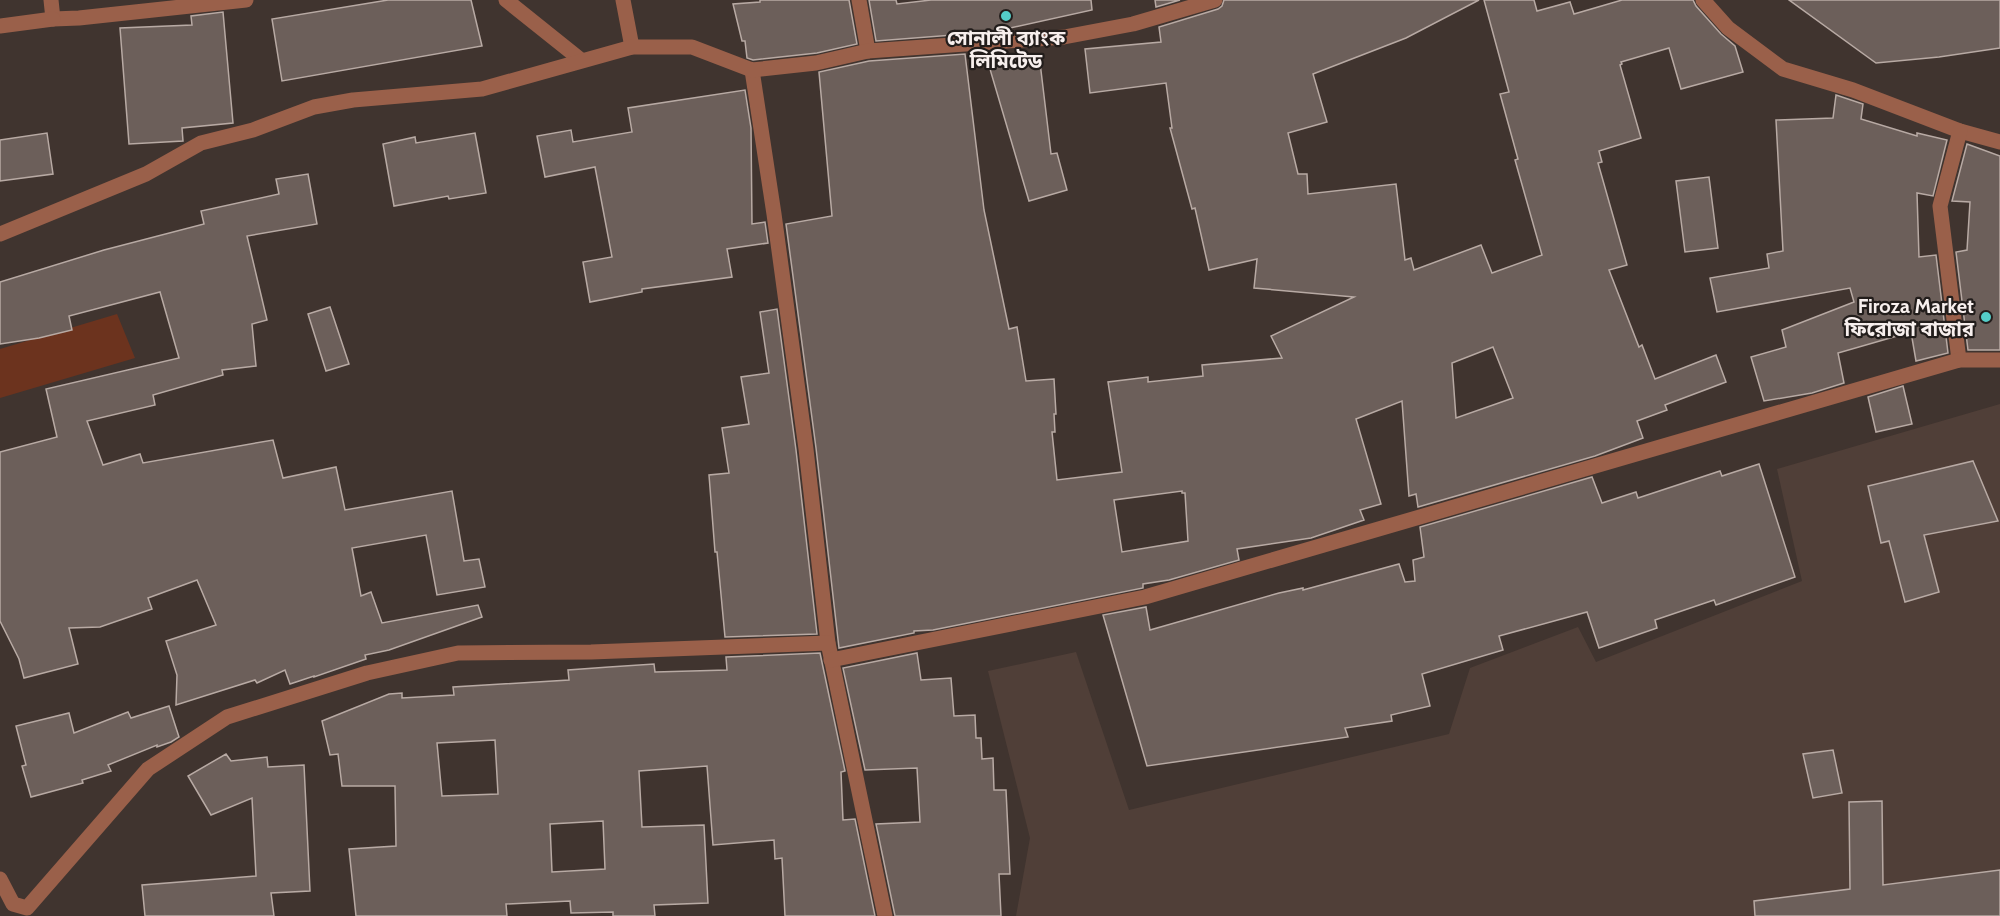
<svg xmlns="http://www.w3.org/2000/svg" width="2000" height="916" viewBox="0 0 2000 916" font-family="Cabin,'Noto Sans Bengali',sans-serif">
<rect width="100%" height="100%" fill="#40342f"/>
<path fill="#503f38" d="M 2000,404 L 2000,916 L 1016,916 L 1030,838 L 988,671 L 1076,652 L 1129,810 L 1449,734 L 1470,668 L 1578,627 L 1596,662 L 1802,581 L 1777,469 Z"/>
<path fill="#6c331e" d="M 117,314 L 135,358 L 0,398 L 0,349 Z"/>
<g fill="#6c5f5a" stroke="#b8aaa4" stroke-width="1.5" fill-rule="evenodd">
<path d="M 388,0 L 471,0 L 482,46 L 282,81 L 272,19 Z"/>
<path d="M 760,0 L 849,0 L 857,44 L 817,53 L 753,60 L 747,58 L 745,41 L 742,41 L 733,4 L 760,2 Z"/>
<path d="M 869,0 L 896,0 L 897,4 L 931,0 L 1091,0 L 1092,10 L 992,32 L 876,41 Z"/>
<path d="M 1155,0 L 1180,0 L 1156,7 Z"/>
<path d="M 1224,0 L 1479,0 L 1406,38 L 1313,74 L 1327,122 L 1288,133 L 1298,174 L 1307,174 L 1308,194 L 1396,184 L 1405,260 L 1411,258 L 1414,270 L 1481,245 L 1492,273 L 1542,255 L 1515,160 L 1518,159 L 1500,94 L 1509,92 L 1484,0 L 1534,0 L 1537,11 L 1570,2 L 1574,14 L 1622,0 L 1693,0 L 1696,6 L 1721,34 L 1735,46 L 1743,72 L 1681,89 L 1669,48 L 1621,62 L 1622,64 L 1620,65 L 1641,138 L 1599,151 L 1602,162 L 1598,163 L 1627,265 L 1609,270 L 1639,347 L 1642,345 L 1655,379 L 1716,355 L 1726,382 L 1665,405 L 1667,410 L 1637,421 L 1643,438 L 1595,456 L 1418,507 L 1416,494 L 1409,496 L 1402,401 L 1356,419 L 1381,504 L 1360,510 L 1364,520 L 1311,538 L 1237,549 L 1239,560 L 1169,580 L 1143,584 L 1143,588 L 933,630 L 914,631 L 914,633 L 839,648 L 816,448 L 786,224 L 832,216 L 819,72 L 869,61 L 965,54 L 984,210 L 1009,329 L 1017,327 L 1026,381 L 1054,379 L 1056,414 L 1054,414 L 1055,432 L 1052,432 L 1057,480 L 1122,472 L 1108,382 L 1148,377 L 1148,382 L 1203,376 L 1202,365 L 1282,358 L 1271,336 L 1354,297 L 1254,288 L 1257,259 L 1209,270 L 1195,208 L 1192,209 L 1170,128 L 1172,128 L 1166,83 L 1090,93 L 1085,49 L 1161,42 L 1159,27 L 1218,9 L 1222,6 ZM 1493,347 L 1513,398 L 1456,418 L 1452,363 ZM 1182,491 L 1182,493 L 1185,493 L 1188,541 L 1122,552 L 1114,500 Z"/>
<path d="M 1789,0 L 2000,0 L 2000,48 L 1939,57 L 1876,63 Z"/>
<path d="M 223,12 L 233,123 L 182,128 L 183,141 L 129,144 L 120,28 L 192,25 L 191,16 Z"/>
<path d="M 1039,54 L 1051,154 L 1057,153 L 1067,190 L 1029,201 L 987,59 Z"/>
<path d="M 745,90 L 751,128 L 752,224 L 765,222 L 768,243 L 727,249 L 732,277 L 642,289 L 642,292 L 590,302 L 583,262 L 612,257 L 595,167 L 545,177 L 537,136 L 571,130 L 573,142 L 632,132 L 628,108 Z"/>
<path d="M 1836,95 L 1863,104 L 1861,119 L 1917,136 L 1917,133 L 1947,140 L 1933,196 L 1917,193 L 1919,257 L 1936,255 L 1948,353 L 1916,361 L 1911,332 L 1838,353 L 1844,383 L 1812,393 L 1764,401 L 1751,357 L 1786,347 L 1782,330 L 1854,302 L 1850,288 L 1717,312 L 1710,278 L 1769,268 L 1767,254 L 1783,251 L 1776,120 L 1833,118 Z"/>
<path d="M 47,133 L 53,174 L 0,181 L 0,140 Z"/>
<path d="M 475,133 L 486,193 L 449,199 L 448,196 L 394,206 L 383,144 L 415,137 L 416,143 Z"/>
<path d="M 1967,144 L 2000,156 L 2000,350 L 1968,350 L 1956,252 L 1967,250 L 1970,202 L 1952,201 Z"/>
<path d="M 308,174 L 317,224 L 247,236 L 267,320 L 252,324 L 256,366 L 222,370 L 223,375 L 153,395 L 155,405 L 87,421 L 103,465 L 140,454 L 143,463 L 273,440 L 283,478 L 336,467 L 345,510 L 452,491 L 464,561 L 479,559 L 485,587 L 437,595 L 426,535 L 352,548 L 361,596 L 371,592 L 382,623 L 478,605 L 482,617 L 389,650 L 365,655 L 366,659 L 314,677 L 314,676 L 290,684 L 285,670 L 257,683 L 255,680 L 176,705 L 177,675 L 166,641 L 216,625 L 197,580 L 148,598 L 152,609 L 100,627 L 69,628 L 78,664 L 24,678 L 19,659 L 0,621 L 0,452 L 57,437 L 46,389 L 179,358 L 160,292 L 69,316 L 72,330 L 39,338 L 0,344 L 0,282 L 104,250 L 204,224 L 201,211 L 279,194 L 276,179 Z"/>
<path d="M 1709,177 L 1718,248 L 1685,252 L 1676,181 Z"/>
<path d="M 330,307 L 349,364 L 326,371 L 308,314 Z"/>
<path d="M 777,309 L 796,450 L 817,634 L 725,637 L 717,552 L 715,552 L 709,475 L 729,473 L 722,428 L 749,424 L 741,377 L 769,373 L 760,312 Z"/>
<path d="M 1903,386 L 1912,424 L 1876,432 L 1868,397 Z"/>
<path d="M 1973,461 L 1998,521 L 1924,535 L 1939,592 L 1905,602 L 1889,541 L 1881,543 L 1868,486 Z"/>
<path d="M 1759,464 L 1795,577 L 1716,605 L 1714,600 L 1655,620 L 1657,628 L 1599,648 L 1587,612 L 1499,636 L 1503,650 L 1422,674 L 1430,706 L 1391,715 L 1392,721 L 1345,728 L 1348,737 L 1147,766 L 1103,615 L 1146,607 L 1150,630 L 1279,593 L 1303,588 L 1303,590 L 1399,564 L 1405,582 L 1415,581 L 1413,560 L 1424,557 L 1420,527 L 1592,477 L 1602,503 L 1636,492 L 1638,498 L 1720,471 L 1722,476 Z"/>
<path d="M 820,653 L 845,771 L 841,772 L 843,820 L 855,819 L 875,916 L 785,916 L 782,858 L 775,859 L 774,840 L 713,845 L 707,766 L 639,771 L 642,827 L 704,825 L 708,903 L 654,905 L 655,916 L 613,916 L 613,912 L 571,913 L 570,901 L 506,904 L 507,916 L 356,916 L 349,849 L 396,846 L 395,786 L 342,786 L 338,754 L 330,755 L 322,721 L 389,694 L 402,693 L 402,698 L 454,695 L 453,687 L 569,680 L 568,670 L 609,667 L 654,664 L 655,672 L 727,670 L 726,657 ZM 495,740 L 498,794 L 442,796 L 437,743 ZM 603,821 L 605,869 L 552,872 L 550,824 Z"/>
<path d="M 917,653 L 921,680 L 951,678 L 954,716 L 975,715 L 976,738 L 981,738 L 982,759 L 993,758 L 994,790 L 1006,790 L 1010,874 L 999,874 L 1001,916 L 895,916 L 876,824 L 920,822 L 917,768 L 865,770 L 843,668 Z"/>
<path d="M 169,706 L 179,737 L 171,742 L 157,747 L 157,745 L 108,765 L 111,771 L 82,780 L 83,783 L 31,797 L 22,766 L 26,765 L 16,726 L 69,713 L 74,733 L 128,712 L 131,718 Z"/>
<path d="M 1833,750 L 1842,793 L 1813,798 L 1803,754 Z"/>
<path d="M 226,754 L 231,761 L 267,757 L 268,767 L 304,765 L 310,891 L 271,893 L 274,916 L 145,916 L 142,885 L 256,876 L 252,798 L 211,815 L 188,776 Z"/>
<path d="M 1882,801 L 1883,885 L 2000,870 L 2000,916 L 1755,916 L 1754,901 L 1850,889 L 1849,802 Z"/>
</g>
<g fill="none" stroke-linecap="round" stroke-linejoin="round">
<g stroke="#9a604a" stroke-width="15">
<path d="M 51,0 L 53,19 L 79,18 L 246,0"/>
<path d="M 506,0 L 581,60"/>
<path d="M 623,0 L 632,47"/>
<path d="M 859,0 L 868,51"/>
<path d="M 1703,0 L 1728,28 L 1783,69 L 1853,90 L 1960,131 L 2000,142"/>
<path d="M 0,26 L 53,19"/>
<path d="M 752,70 L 774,214 L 806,449 L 828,643 L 885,916"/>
<path d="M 0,234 L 146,174 L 201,143 L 253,130 L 314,107 L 353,100 L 482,89 L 632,47 L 692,47 L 752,70 L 816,63 L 868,51 L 1064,37 L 1133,24 L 1215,0"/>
<path d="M 1959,360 L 1940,206 L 1960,131"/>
<path d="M 831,660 L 1145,597 L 1959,360 L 2000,360"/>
<path d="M 0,879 L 13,904 L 27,908 L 148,769 L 227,717 L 367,673 L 458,653 L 591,652 L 828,643"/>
</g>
</g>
<g fill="#54cdc8" stroke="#221d1b" stroke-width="2">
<circle cx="1006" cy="16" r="6"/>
<circle cx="1986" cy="317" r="6"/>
</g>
<g text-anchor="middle" stroke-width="4.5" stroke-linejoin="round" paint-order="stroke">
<g font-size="20" font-weight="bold" fill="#f7efed" stroke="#221d1b">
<text x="1006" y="45">সোনালী ব্যাংক<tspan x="1006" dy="23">লিমিটেড</tspan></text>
<text x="1974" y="313" text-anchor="end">Firoza Market<tspan x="1974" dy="23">ফিরোজা বাজার</tspan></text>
</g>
</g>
</svg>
